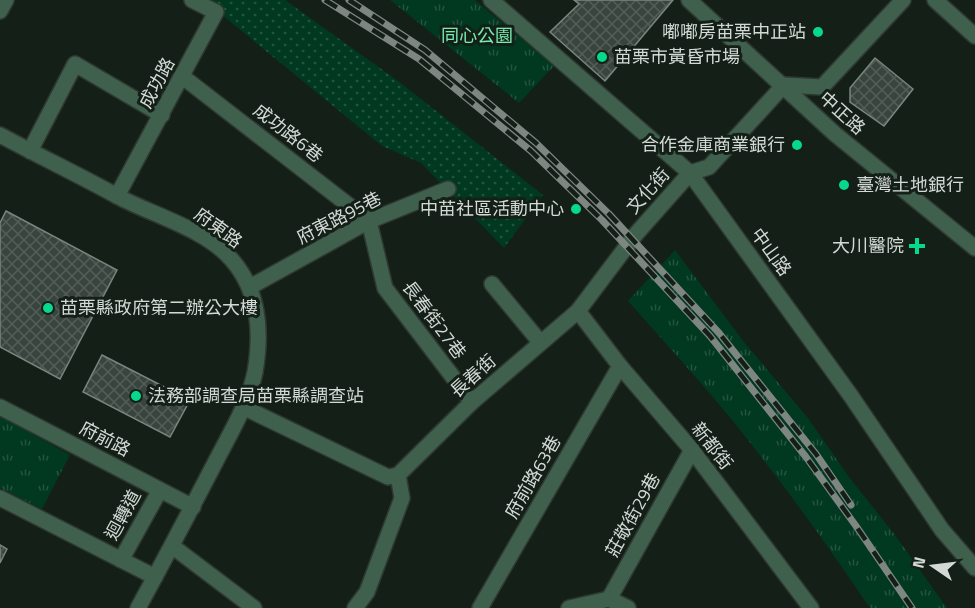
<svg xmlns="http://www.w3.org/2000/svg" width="975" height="608" viewBox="0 0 975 608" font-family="'Titillium Web','Noto Sans TC',sans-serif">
<defs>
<pattern id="grass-dots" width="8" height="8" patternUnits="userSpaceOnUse" patternTransform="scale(1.5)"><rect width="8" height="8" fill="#003820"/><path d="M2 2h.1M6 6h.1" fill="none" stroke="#245440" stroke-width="1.8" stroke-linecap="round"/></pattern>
<pattern id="park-tufts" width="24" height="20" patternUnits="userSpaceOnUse" patternTransform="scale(1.5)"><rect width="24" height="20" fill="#003820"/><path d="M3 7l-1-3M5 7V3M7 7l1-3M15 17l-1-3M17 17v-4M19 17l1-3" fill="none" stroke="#245440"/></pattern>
<pattern id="building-cross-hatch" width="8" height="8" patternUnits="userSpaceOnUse" patternTransform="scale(1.5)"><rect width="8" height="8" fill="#38443d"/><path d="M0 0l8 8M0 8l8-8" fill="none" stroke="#545e58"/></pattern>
</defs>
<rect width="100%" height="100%" fill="#141f18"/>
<path fill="url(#grass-dots)" d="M 190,0 L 285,0 L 398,81 L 543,195 L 504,248 L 421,163 L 382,146 L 222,15 Z"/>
<g fill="url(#park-tufts)">
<path d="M 390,0 L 475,0 L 554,66 L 519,103 Z"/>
<path d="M 675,250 L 744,342 L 808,418 L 849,477 L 895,535 L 947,608 L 870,608 C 837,560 804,512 768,466 C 725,408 676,355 628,301 Z"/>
<path d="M 0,416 L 70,455 L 42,509 L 0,488 Z"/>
</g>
<g fill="url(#building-cross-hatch)" stroke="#78867d" stroke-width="1.5">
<path d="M 574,0 L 673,0 L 605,81 L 550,32 L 579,4 Z"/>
<path d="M 875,58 L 913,89 L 884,126 L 850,102 L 850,88 Z"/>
<path d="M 6,211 L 117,270 L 60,379 L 0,347 L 0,223 Z"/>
<path d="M 102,355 L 190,400 L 170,437 L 83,392 Z"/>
<path d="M 0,545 L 7,549 L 0,563 Z"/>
</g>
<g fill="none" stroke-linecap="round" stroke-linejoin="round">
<defs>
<g id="minor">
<path d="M 491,0 L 690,173 L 851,396 L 942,530 L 975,568"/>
<path d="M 689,0 L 835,134 L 975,248"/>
<path d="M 935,0 L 975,36"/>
<path d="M 0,11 L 6,0"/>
<path d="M 183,77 L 369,221"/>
<path d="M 0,135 C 39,156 79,175 117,196 C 152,215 206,229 232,260 C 259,291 262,332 255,372 C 249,402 231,432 217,459 C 191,509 165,559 138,608"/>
<path d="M 30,151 L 75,64 L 162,115"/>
<path d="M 117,196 L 216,12 L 192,0"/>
<path d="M 369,221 L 385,288 L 472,402"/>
<path d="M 492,284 L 540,342"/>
<path d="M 250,287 L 369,221 L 448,189"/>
<path d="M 578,311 L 620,366 L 692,450 L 811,608"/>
<path d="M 0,407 L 193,507"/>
<path d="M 243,407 L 388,477 L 398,475 L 472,402 L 578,311 L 636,234 L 690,173 L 709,167 L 784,85 L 822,87 L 903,0"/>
<path d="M 0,498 L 155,577"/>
<path d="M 172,546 L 254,608"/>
<path d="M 121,560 L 160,490"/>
<path d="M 609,599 L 692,450"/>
<path d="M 355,608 L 367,592 L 402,498 L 398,475"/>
<path d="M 480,608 L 620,366"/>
<path d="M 569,608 L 609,599 L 628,608"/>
</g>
</defs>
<use href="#minor" stroke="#2f3932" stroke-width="18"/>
<use href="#minor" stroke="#3f604d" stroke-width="15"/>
<defs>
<g id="rail">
<path d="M 325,0 L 419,59 L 531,151 L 602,220 L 710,336 L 806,457 L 856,526 L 912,608"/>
<path d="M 349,0 L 425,50 L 536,143 L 609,214 L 719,333 L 816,454 L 851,505"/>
</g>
</defs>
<use href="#rail" stroke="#7d8680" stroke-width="7"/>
<use href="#rail" stroke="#141f18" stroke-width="4.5" stroke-dasharray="14" stroke-linecap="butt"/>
</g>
<g fill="#06d98b" stroke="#141f18" stroke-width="2">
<circle cx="818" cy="32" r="6"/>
<circle cx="602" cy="57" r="6"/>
<circle cx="797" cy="145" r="6"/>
<circle cx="844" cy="185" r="6"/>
<circle cx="576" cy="209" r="6"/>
<path d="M914 237h6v6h6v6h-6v6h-6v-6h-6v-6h6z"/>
<circle cx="48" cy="308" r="6"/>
<circle cx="136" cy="396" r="6"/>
</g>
<g text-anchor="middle" stroke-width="6" stroke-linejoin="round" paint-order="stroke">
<g font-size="18" fill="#d3dad5" stroke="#141f18" text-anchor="end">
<text x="806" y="38">嘟嘟房苗栗中正站</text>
<text x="614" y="63" text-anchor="start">苗栗市黃昏市場</text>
<text x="785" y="151">合作金庫商業銀行</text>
<text x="856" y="191" text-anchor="start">臺灣土地銀行</text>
<text x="564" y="215">中苗社區活動中心</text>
<text x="904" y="252">大川醫院</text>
<text x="60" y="314" text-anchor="start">苗栗縣政府第二辦公大樓</text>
<text x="148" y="402" text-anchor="start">法務部調查局苗栗縣調查站</text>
</g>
<g font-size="18" fill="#77ecae" stroke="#141f18">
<text x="477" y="42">同心公園</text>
</g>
<g font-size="18" fill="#d3dad5" stroke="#141f18">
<text transform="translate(157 83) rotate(-62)" y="6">成功路</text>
<text transform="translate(842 113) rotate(42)" y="6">中正路</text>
<text transform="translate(288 133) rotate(38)" y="6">成功路6巷</text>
<text transform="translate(648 191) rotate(-48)" y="6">文化街</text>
<text transform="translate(339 218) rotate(-27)" y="6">府東路95巷</text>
<text transform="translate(218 228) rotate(36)" y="6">府東路</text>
<text transform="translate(771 252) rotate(54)" y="6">中山路</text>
<text transform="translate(434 320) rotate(53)" y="6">長春街27巷</text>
<text transform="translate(473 376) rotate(-42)" y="6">長春街</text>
<text transform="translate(105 439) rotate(27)" y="6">府前路</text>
<text transform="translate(712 446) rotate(52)" y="6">新都街</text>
<text transform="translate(533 477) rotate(-60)" y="6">府前路63巷</text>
<text transform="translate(123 515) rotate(-61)" y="6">迴轉道</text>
<text transform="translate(633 515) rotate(-61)" y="6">莊敬街29巷</text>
</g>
</g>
<g transform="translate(933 566) rotate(284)" stroke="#141f18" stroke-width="4.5" paint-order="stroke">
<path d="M0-4.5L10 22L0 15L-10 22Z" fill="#d3dad5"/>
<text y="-9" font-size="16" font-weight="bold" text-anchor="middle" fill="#d3dad5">N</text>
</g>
</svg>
